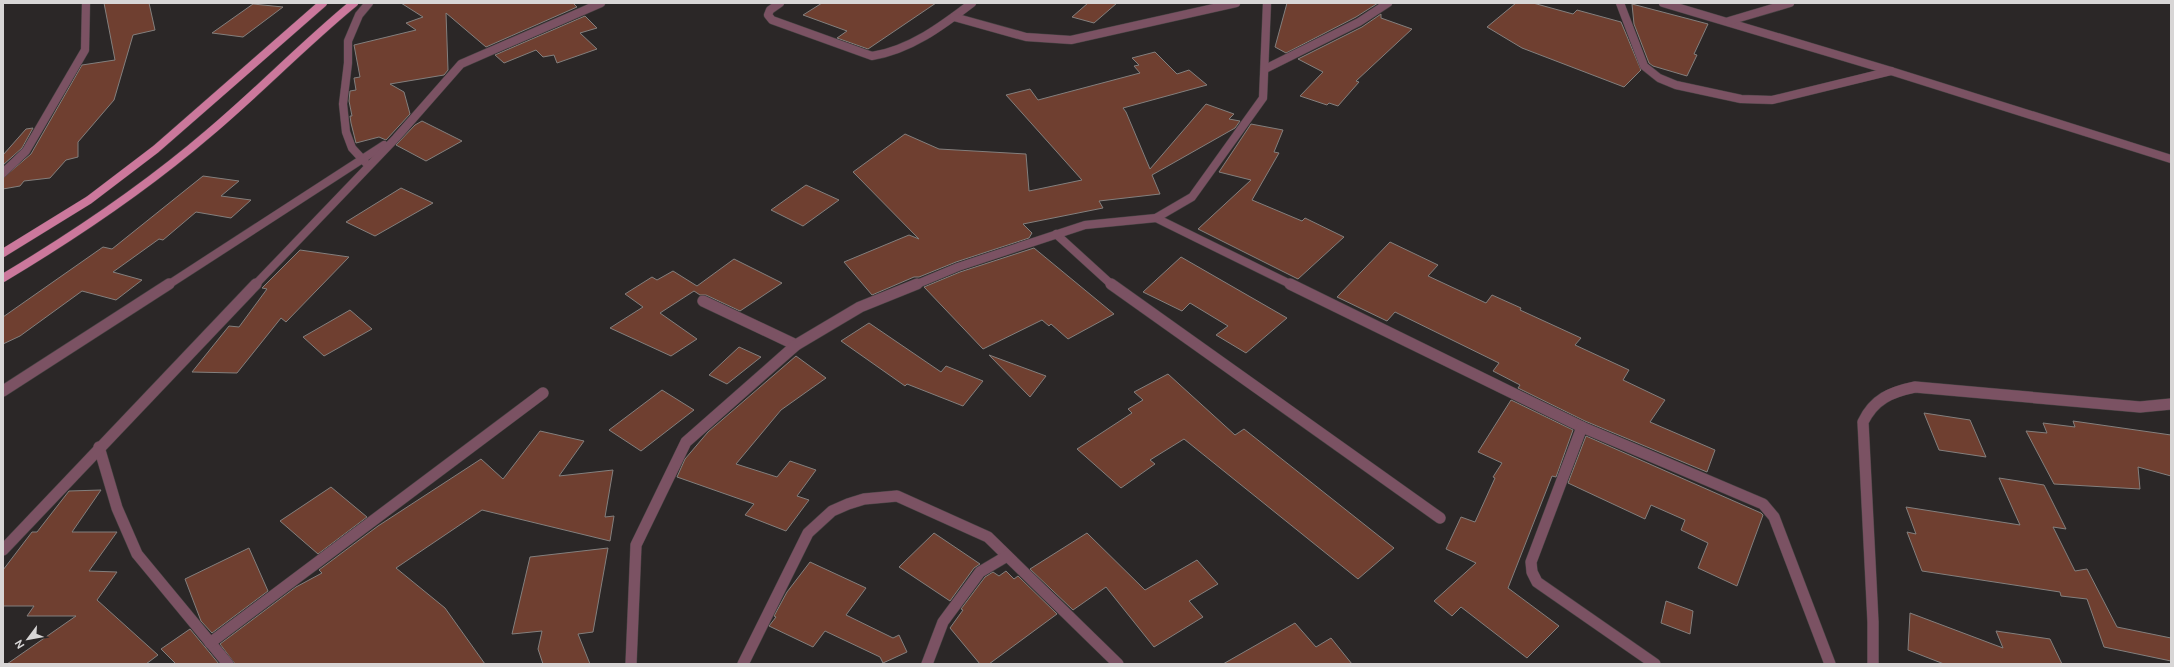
<svg xmlns="http://www.w3.org/2000/svg" width="2174" height="667" viewBox="0 0 2174 667" font-family="Ubuntu,sans-serif">
<rect width="100%" height="100%" fill="#2b2727"/>
<g fill="#6f3f30" stroke="#837f7d">
<path d="M 104,3 L 149,3 L 155,30 L 133,35 L 114,100 L 78,142 L 78,157 L 66,160 L 50,178 L 24,181 L 20,186 L 3,189 L 3,178 L 31,154 L 82,65 L 115,60 Z"/>
<path d="M 401,3 L 573,3 L 577,7 L 486,47 L 446,13 L 448,70 L 444,75 L 390,84 L 404,92 L 410,114 L 386,140 L 379,137 L 356,143 L 351,123 L 350,116 L 352,116 L 349,101 L 350,91 L 356,90 L 354,78 L 360,77 L 354,45 L 416,30 L 406,23 L 423,17 Z"/>
<path d="M 822,3 L 936,3 L 868,49 L 837,38 L 847,31 L 803,15 Z"/>
<path d="M 1088,3 L 1117,3 L 1094,23 L 1072,17 Z"/>
<path d="M 1287,3 L 1378,3 L 1356,17 L 1286,53 L 1275,47 Z"/>
<path d="M 1516,3 L 1533,3 L 1573,14 L 1577,10 L 1621,22 L 1641,70 L 1624,87 L 1522,48 L 1487,27 Z"/>
<path d="M 253,4 L 283,7 L 243,37 L 212,33 Z"/>
<path d="M 1632,4 L 1708,24 L 1694,54 L 1697,55 L 1687,76 L 1653,66 L 1649,63 L 1634,24 Z"/>
<path d="M 1381,14 L 1381,18 L 1412,29 L 1356,81 L 1359,82 L 1338,106 L 1329,103 L 1327,105 L 1300,96 L 1323,72 L 1298,59 L 1362,27 Z"/>
<path d="M 585,16 L 597,28 L 580,33 L 597,49 L 557,63 L 554,55 L 543,57 L 536,50 L 504,63 L 495,55 Z"/>
<path d="M 1155,52 L 1177,74 L 1189,70 L 1207,85 L 1123,108 L 1126,112 L 1150,169 L 1206,104 L 1234,114 L 1229,119 L 1240,121 L 1235,128 L 1152,175 L 1160,194 L 1099,201 L 1103,208 L 1023,224 L 1032,233 L 1029,238 L 956,262 L 919,277 L 914,277 L 872,295 L 844,262 L 909,235 L 919,239 L 853,172 L 905,134 L 939,149 L 1026,154 L 1029,191 L 1082,180 L 1006,95 L 1030,89 L 1038,100 L 1140,73 L 1134,66 L 1139,65 L 1132,58 Z"/>
<path d="M 422,121 L 462,141 L 426,161 L 396,145 L 415,125 Z"/>
<path d="M 1251,124 L 1283,130 L 1274,152 L 1279,153 L 1252,200 L 1302,221 L 1305,218 L 1344,237 L 1298,279 L 1198,229 L 1251,180 L 1219,172 Z"/>
<path d="M 33,128 L 22,148 L 3,165 L 3,155 L 26,129 Z"/>
<path d="M 203,176 L 239,181 L 221,196 L 251,200 L 231,218 L 196,212 L 163,240 L 159,239 L 113,272 L 142,280 L 116,300 L 82,291 L 20,336 L 3,344 L 3,317 L 103,247 L 112,249 Z"/>
<path d="M 806,185 L 839,200 L 803,226 L 771,210 Z"/>
<path d="M 401,188 L 433,203 L 375,236 L 346,222 Z"/>
<path d="M 1390,242 L 1438,265 L 1428,276 L 1486,303 L 1492,295 L 1521,308 L 1520,310 L 1581,338 L 1575,345 L 1629,370 L 1623,380 L 1665,400 L 1650,422 L 1715,450 L 1707,472 L 1585,421 L 1518,388 L 1520,385 L 1493,371 L 1499,363 L 1395,312 L 1387,321 L 1337,297 Z"/>
<path d="M 1034,248 L 1114,314 L 1068,339 L 1051,324 L 1049,326 L 1042,320 L 983,349 L 924,287 L 960,272 Z"/>
<path d="M 300,250 L 349,257 L 286,322 L 281,318 L 237,373 L 192,372 L 229,326 L 239,327 L 267,289 L 262,288 Z"/>
<path d="M 1181,257 L 1287,318 L 1246,353 L 1216,335 L 1228,326 L 1190,303 L 1182,311 L 1143,292 Z"/>
<path d="M 734,259 L 782,283 L 740,311 L 706,295 L 700,295 L 694,291 L 660,313 L 697,339 L 671,356 L 610,328 L 643,307 L 625,294 L 652,277 L 657,280 L 673,271 L 697,286 Z"/>
<path d="M 350,310 L 372,329 L 324,356 L 303,337 Z"/>
<path d="M 869,323 L 941,372 L 946,366 L 983,381 L 963,406 L 907,384 L 905,386 L 841,341 Z"/>
<path d="M 739,347 L 761,357 L 727,384 L 709,375 Z"/>
<path d="M 989,355 L 1046,376 L 1030,397 Z"/>
<path d="M 796,356 L 826,378 L 781,410 L 736,464 L 777,477 L 790,461 L 816,470 L 797,496 L 809,500 L 786,531 L 745,515 L 754,504 L 677,477 L 685,459 L 708,432 Z"/>
<path d="M 1168,374 L 1235,435 L 1244,429 L 1394,548 L 1358,579 L 1184,439 L 1150,460 L 1155,464 L 1121,488 L 1077,449 L 1132,413 L 1128,409 L 1143,400 L 1134,392 Z"/>
<path d="M 662,390 L 694,410 L 641,451 L 609,430 Z"/>
<path d="M 1511,400 L 1573,430 L 1556,477 L 1552,476 L 1508,588 L 1559,626 L 1527,658 L 1461,607 L 1452,616 L 1434,601 L 1476,563 L 1446,549 L 1461,517 L 1475,522 L 1495,478 L 1493,477 L 1502,463 L 1478,452 Z"/>
<path d="M 1924,413 L 1970,420 L 1986,457 L 1939,450 Z"/>
<path d="M 2073,421 L 2171,435 L 2171,476 L 2138,467 L 2140,489 L 2054,484 L 2026,431 L 2047,433 L 2043,423 L 2075,427 Z"/>
<path d="M 540,431 L 584,441 L 559,476 L 613,470 L 605,517 L 614,516 L 610,541 L 482,510 L 396,568 L 445,608 L 485,664 L 235,664 L 220,644 L 296,587 L 322,573 L 319,570 L 378,526 L 481,459 L 503,479 Z"/>
<path d="M 1586,436 L 1761,513 L 1763,515 L 1737,586 L 1698,568 L 1708,543 L 1681,530 L 1685,520 L 1651,505 L 1645,519 L 1568,483 Z"/>
<path d="M 1999,478 L 2044,485 L 2066,529 L 2053,527 L 2075,571 L 2087,569 L 2117,627 L 2171,638 L 2171,661 L 2104,647 L 2087,599 L 2061,596 L 2060,592 L 1922,571 L 1907,532 L 1916,534 L 1906,507 L 2020,525 Z"/>
<path d="M 331,487 L 367,517 L 318,554 L 280,521 Z"/>
<path d="M 101,490 L 72,532 L 117,532 L 89,571 L 117,572 L 97,600 L 158,655 L 146,664 L 7,664 L 76,616 L 27,616 L 34,606 L 3,606 L 3,570 L 32,532 L 37,532 L 69,491 Z"/>
<path d="M 934,533 L 980,564 L 974,568 L 950,601 L 899,567 Z"/>
<path d="M 1087,533 L 1145,590 L 1197,560 L 1218,584 L 1189,601 L 1203,617 L 1154,647 L 1106,587 L 1073,610 L 1030,569 Z"/>
<path d="M 249,548 L 268,591 L 212,633 L 201,621 L 185,579 Z"/>
<path d="M 608,548 L 593,632 L 578,634 L 590,664 L 543,664 L 538,649 L 542,631 L 512,634 L 530,557 Z"/>
<path d="M 810,562 L 866,588 L 846,615 L 893,638 L 899,635 L 907,652 L 883,663 L 880,657 L 825,631 L 813,647 L 769,626 L 776,617 L 774,616 L 787,592 Z"/>
<path d="M 1006,571 L 1014,579 L 1018,576 L 1057,614 L 989,664 L 980,664 L 950,628 L 963,610 L 961,609 L 985,577 L 993,572 L 999,576 Z"/>
<path d="M 1666,601 L 1693,611 L 1690,634 L 1661,623 Z"/>
<path d="M 1910,613 L 2003,648 L 1996,631 L 2050,639 L 2062,664 L 1944,664 L 1908,650 Z"/>
<path d="M 1295,623 L 1316,647 L 1331,638 L 1352,664 L 1223,664 Z"/>
<path d="M 190,629 L 205,647 L 219,664 L 176,664 L 161,649 Z"/>
</g>
<g fill="none" stroke-linecap="round" stroke-linejoin="round">
<defs>
<g id="minor-far1">
<path d="M 780,3 L 770,10 L 768,15 L 772,20 L 872,56 C 910,50 942,26 972,3"/>
<path d="M 1620,3 L 1644,66 L 1659,78 L 1676,85 L 1741,99 L 1772,100 L 1891,71"/>
<path d="M 1663,3 L 1891,71 L 2171,159"/>
<path d="M 954,17 L 1026,37 L 1071,40 L 1236,3"/>
<path d="M 1729,21 L 1790,3"/>
<path d="M 1265,69 L 1359,22 L 1388,3"/>
<path d="M 365,162 L 352,148 L 346,132 L 343,104 L 348,63 L 348,41 L 359,15 L 369,3"/>
<path d="M 3,173 L 26,151 L 85,50 L 86,3"/>
<path d="M 1156,218 L 1292,285"/>
<path d="M 1056,234 L 1112,285"/>
<path d="M 168,285 L 384,145"/>
<path d="M 255,285 L 396,138 L 461,64 L 601,3"/>
<path d="M 915,285 L 958,267 L 1085,225 L 1156,218 L 1192,197 L 1263,98 L 1267,3"/>
</g>
<g id="minor">
<path d="M 1111,284 L 1440,518"/>
<path d="M 1290,284 L 1582,427 L 1763,504 L 1774,517 L 1830,664"/>
<path d="M 703,301 L 796,345"/>
<path d="M 3,391 L 169,284"/>
<path d="M 1582,427 L 1531,562 L 1532,572 L 1537,582 L 1655,664"/>
<path d="M 99,447 L 117,508 L 137,554 L 228,664"/>
<path d="M 3,550 L 256,284"/>
<path d="M 210,643 L 543,393"/>
<path d="M 631,664 L 636,545 L 686,442 L 796,345 L 860,307 L 917,284"/>
<path d="M 743,664 L 808,533 L 832,511 L 848,504 L 864,499 L 897,496 L 988,537 L 1118,664"/>
<path d="M 927,664 L 943,622 L 980,572 L 1007,556"/>
<path d="M 1873,664 L 1873,622 L 1863,422 C 1874,399 1891,392 1915,387 L 2140,407 L 2171,404"/>
</g>
<g id="major">
<path d="M 3,253 L 89,200 L 156,149 L 323,3"/>
<path d="M 3,278 C 75,235 145,188 209,133 C 259,91 304,44 354,3"/>
</g>
</defs>
<use href="#minor-far1" stroke="#474343" stroke-width="9"/>
<use href="#minor" stroke="#474343" stroke-width="12"/>
<use href="#major" stroke="#474343" stroke-width="9"/>
<use href="#minor-far1" stroke="#7b5263" stroke-width="8"/>
<use href="#minor" stroke="#7b5263" stroke-width="11"/>
<use href="#major" stroke="#cc789c" stroke-width="8"/>
</g>
<rect width="2174" height="667" fill="none" stroke="#d8d6d6" stroke-width="8"/>
<g transform="translate(28 639) rotate(238)" stroke="#2b2727" stroke-width="3" paint-order="stroke">
<path d="M0-3L7 15L0 10L-7 15Z" fill="#d8d6d6"/>
<text y="-6" font-size="11" font-weight="bold" text-anchor="middle" fill="#d8d6d6">N</text>
</g>
</svg>
